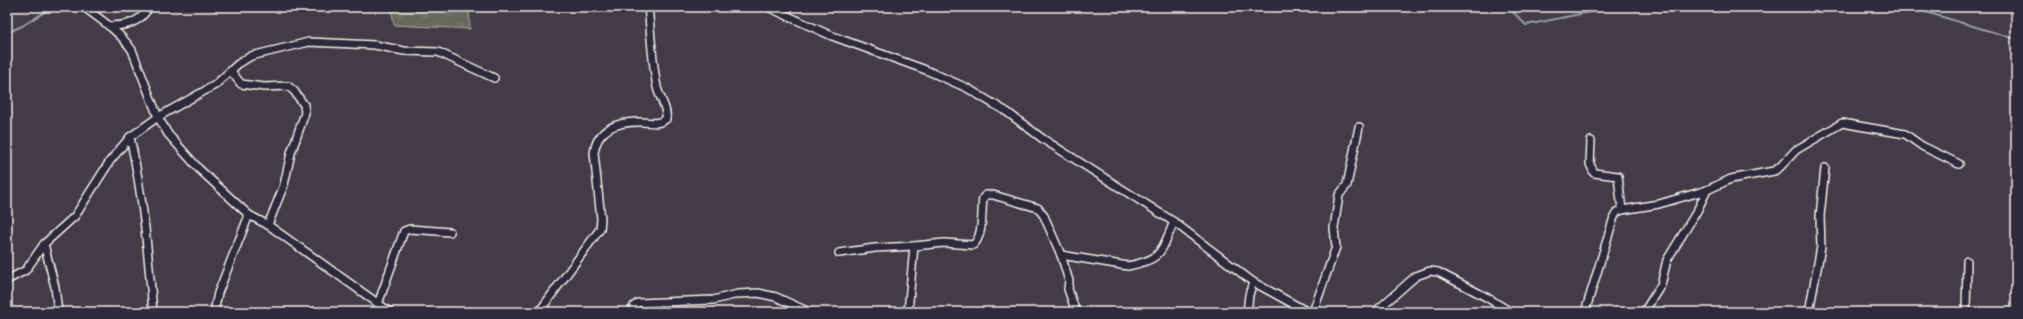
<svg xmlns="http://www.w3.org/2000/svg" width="2023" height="319" viewBox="0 0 2023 319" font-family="Itim,sans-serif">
<defs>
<pattern id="grass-tufts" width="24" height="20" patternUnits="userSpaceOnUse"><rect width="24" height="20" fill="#66695b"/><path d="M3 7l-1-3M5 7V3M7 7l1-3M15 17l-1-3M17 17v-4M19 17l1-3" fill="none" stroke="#7c7f73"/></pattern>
</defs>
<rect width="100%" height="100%" fill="#433b48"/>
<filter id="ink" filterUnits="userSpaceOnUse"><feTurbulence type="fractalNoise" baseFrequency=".025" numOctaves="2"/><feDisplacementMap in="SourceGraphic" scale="8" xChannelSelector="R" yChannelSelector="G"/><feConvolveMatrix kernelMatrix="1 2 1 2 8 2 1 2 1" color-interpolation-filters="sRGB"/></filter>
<g filter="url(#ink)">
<path fill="url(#grass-tufts)" stroke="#adada2" d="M 391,7 L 469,7 L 470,29 L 394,25 Z"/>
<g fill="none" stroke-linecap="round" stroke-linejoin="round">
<g stroke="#969caa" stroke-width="2">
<path d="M 113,7 L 129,12 L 132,7"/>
<path d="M 1297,7 L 1304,9 L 1312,7"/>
<path d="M 1508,7 L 1526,25 L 1615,7"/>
<path d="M 1909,7 L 2016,39"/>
<path d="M 7,33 L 22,26 L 53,7"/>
</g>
<defs>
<g id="street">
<path d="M 84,7 C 101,20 119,31 132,50 L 158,117 L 168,134 L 199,169 L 249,215 L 268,225 L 390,312"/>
<path d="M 768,7 L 832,36 L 926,70 L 967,88 L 1007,112 L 1043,139 L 1174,222 L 1253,282 L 1308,312"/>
<path d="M 109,26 C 126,26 140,23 149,7"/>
<path d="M 231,71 L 241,84 L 264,87 L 288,86 L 294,91 L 304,105 L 305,113 L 291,153 L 284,185 L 268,225"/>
<path d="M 130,137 C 143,195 148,253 153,312"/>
<path d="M 1591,141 L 1590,164 L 1594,173 L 1618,176 L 1622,210"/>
<path d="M 44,244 L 55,287 L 58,312"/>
<path d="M 914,246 L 944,243 L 973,245 C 984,236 981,212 983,198 L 986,195 L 993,195 L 1038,208 L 1044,216 L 1061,255 L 1069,281 L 1068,289 L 1076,312"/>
<path d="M 839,253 L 875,248 L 914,246 L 908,312"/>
<path d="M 1061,255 L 1128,266 C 1163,259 1160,253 1174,222"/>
<path d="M 7,280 L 26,270 L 44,244 L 75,216 L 110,161 L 130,137 L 158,117 L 215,85 L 238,64 L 251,56 L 309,42 L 375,45 L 404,51 L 438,52 L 494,78"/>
<path d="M 378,304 L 404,231 L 410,229 L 450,232"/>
<path d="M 214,312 L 218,293 L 249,215"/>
<path d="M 539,312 L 600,229 L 601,219 L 594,153 C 597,128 619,121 642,122 C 651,122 659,125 666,119 C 668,109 659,97 657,87 C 652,61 651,34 648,7"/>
<path d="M 632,312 L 634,306 L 638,303 L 713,300 L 738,294 L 758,293 L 776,297 L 809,312"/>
<path d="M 1247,312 L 1249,295 L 1253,282"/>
<path d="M 1313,312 L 1336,247 L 1334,228 L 1339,195 L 1347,185 L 1359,127"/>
<path d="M 1375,312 L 1416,276 L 1430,271 L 1438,272 L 1486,297 L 1511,312"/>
<path d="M 1585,312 L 1614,217 L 1617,212 L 1622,210 L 1659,204 L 1707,190 L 1731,179 L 1774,171 L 1780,167 L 1796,150 L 1842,123 L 1905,134 L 1922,146 L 1959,164"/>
<path d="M 1644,312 L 1661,285 L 1667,260 L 1697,211 L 1707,190"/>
<path d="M 1809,312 L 1821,247 L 1820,216 L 1825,168"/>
<path d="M 1966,312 L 1967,261"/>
</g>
</defs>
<use href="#street" stroke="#f4f1e8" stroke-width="10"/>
<use href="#street" stroke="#2f2a3d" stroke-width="7"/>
</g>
</g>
<rect width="2023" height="319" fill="none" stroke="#2f2a3d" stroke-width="24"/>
<rect x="12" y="12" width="1999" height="295" fill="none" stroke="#f4f1e8" stroke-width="1.5" filter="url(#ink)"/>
</svg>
